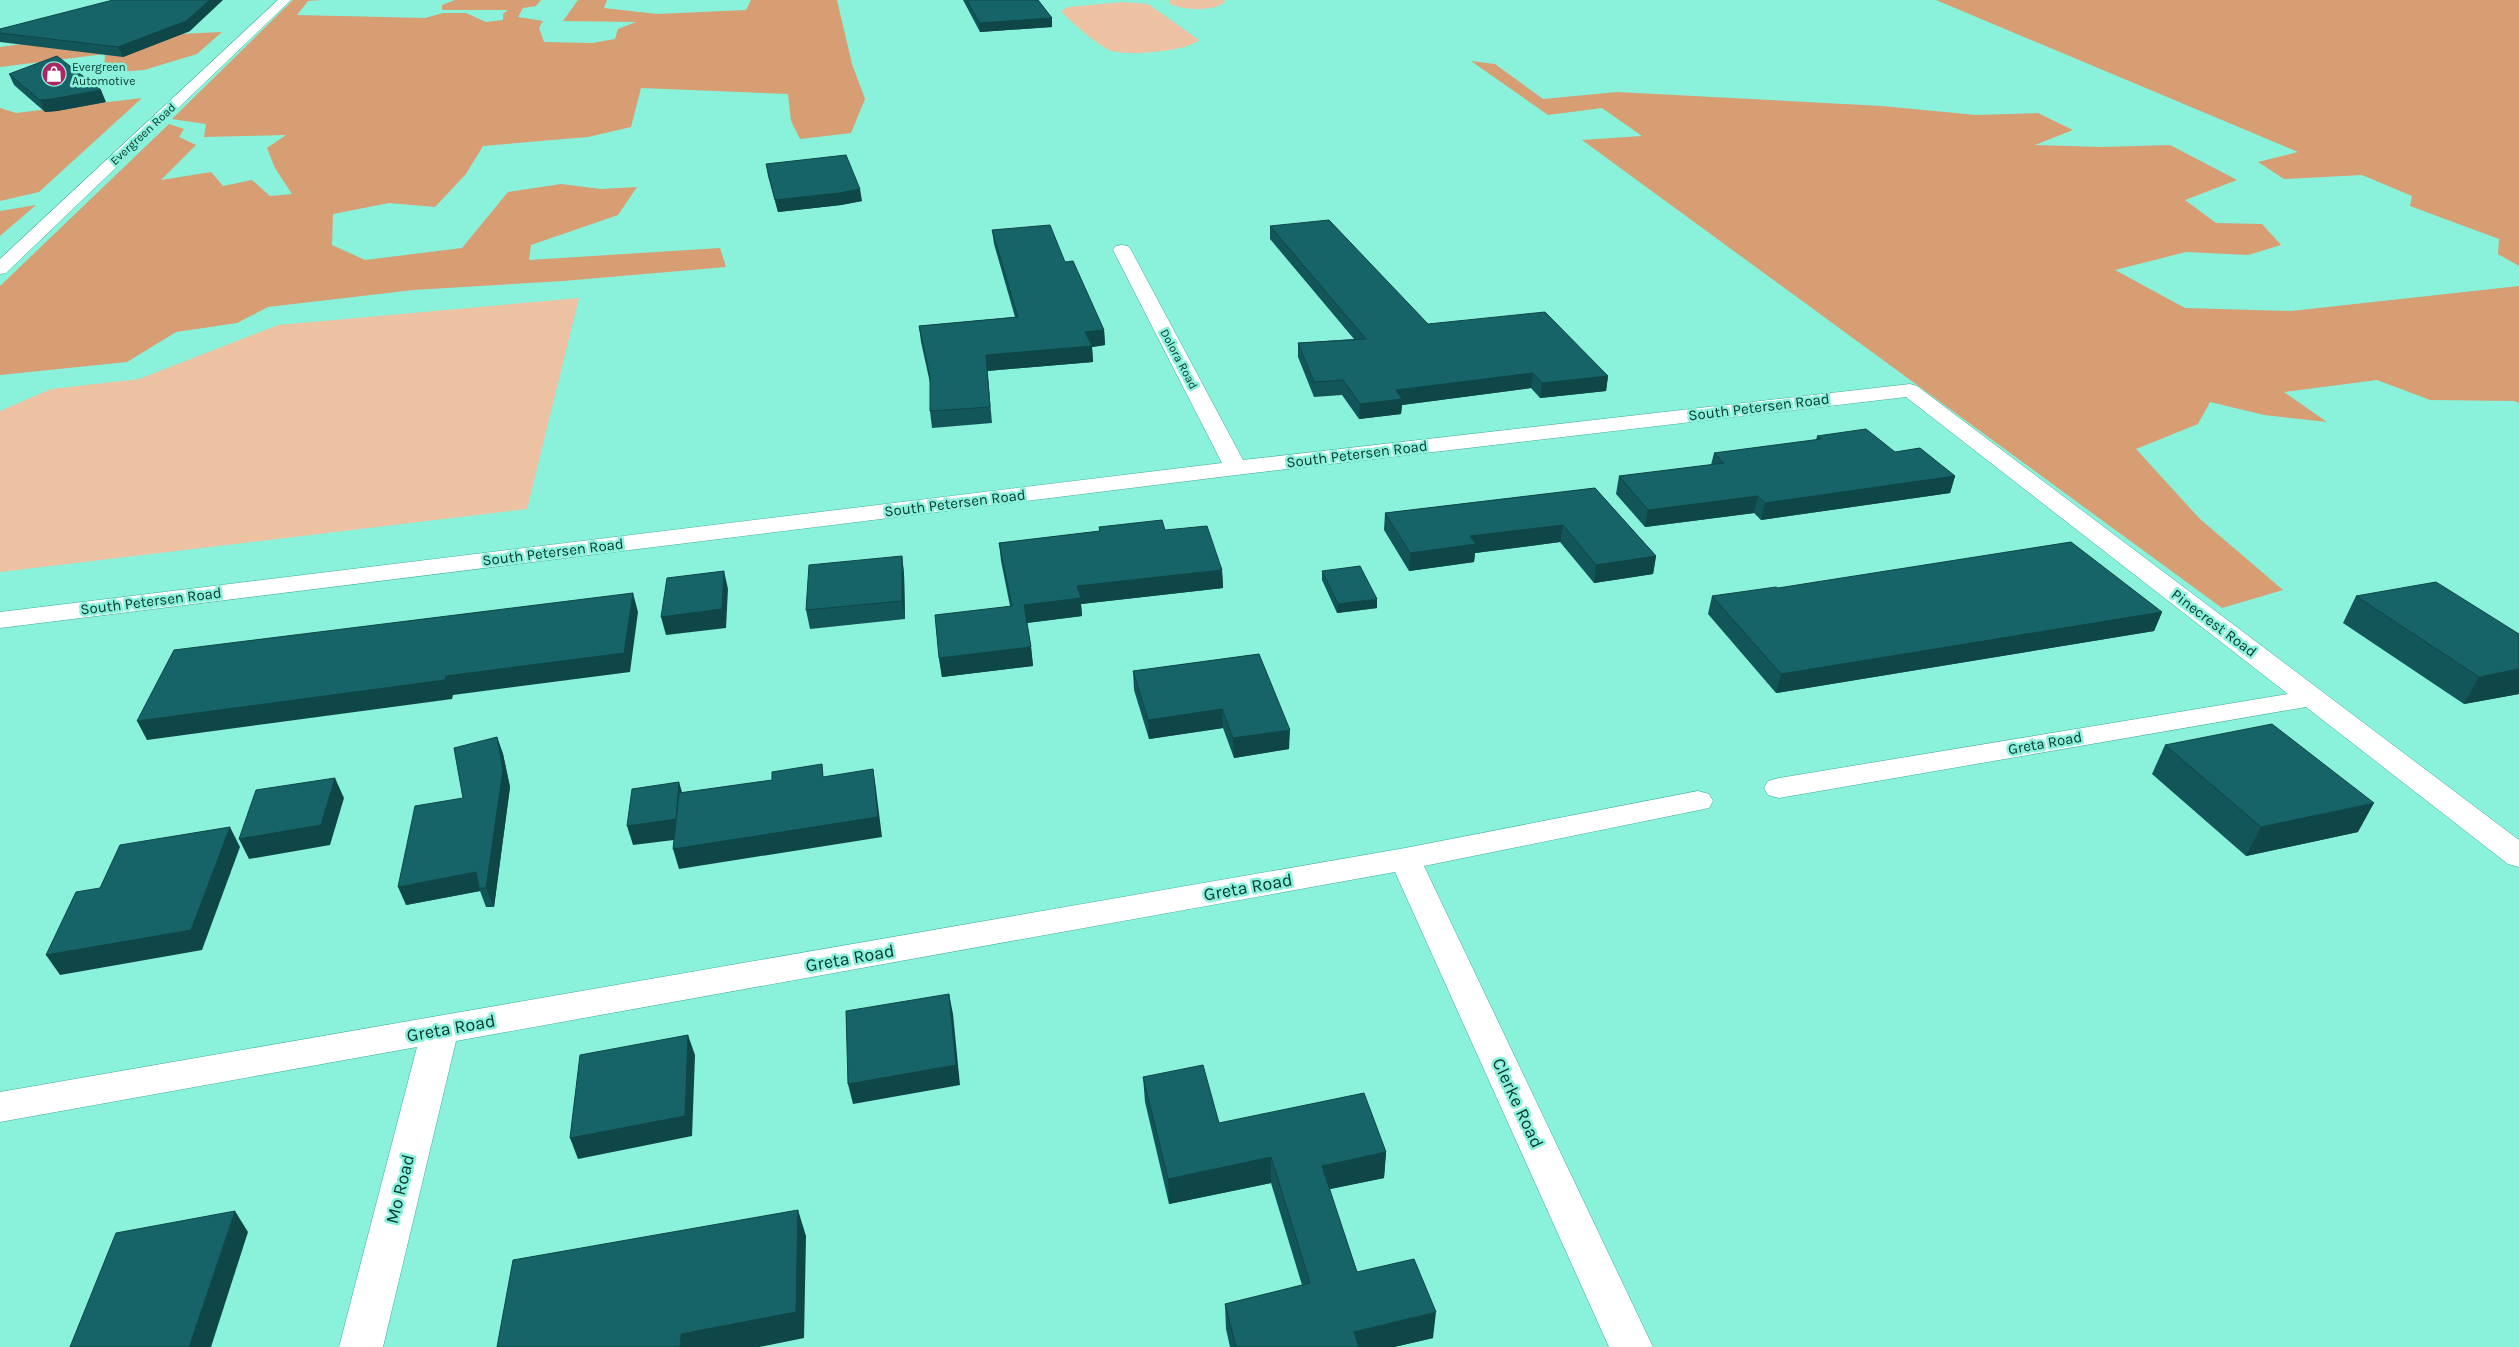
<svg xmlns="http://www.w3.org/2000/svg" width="2519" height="1347" viewBox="0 0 2519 1347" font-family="Karla,sans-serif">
<rect width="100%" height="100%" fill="#8af1db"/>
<g fill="#edc2a2">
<path d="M 1169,0 L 1224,0 L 1225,2 C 1212,12 1184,10 1170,4 Z"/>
<path d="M 1123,2 L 1148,4 L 1199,40 C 1189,51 1124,57 1109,50 C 1095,43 1072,23 1061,11 L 1068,7 Z"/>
<path d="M 579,298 L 527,509 L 0,572 L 0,411 L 51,389 L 139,379 L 278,325 Z"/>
</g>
<g fill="#d79e73">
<path d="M 293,0 L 322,0 L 308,1 L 297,15 L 425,18 L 443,13 L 466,13 L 486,22 L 503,20 L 503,14 L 508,10 L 442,10 L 442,5 L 455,0 L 541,0 L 536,6 L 523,8 L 518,17 L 543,21 L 539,28 L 544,42 L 592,43 L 615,39 L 618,29 L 636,22 L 563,21 L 578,0 L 607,0 L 604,8 L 657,14 L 746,10 L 751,0 L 837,0 L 852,64 L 865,99 L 851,133 L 800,139 L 791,121 L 788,94 L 641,88 L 631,127 L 588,137 L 483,146 L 466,174 L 435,207 L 389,203 L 333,214 L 332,245 L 365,260 L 462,248 L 508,192 L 561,184 L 601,189 L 637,187 L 618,215 L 531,245 L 529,260 L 720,248 L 726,267 L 563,281 L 413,290 L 268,307 L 237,323 L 176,332 L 127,362 L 0,375 L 0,286 L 169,124 L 184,129 L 179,137 L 196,145 L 161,180 L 211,172 L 223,186 L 252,180 L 270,196 L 292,194 L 275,168 L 267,148 L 286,135 L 204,137 L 206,124 L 172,119 Z"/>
<path d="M 1936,0 L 2519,0 L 2519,266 L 2498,254 L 2499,239 L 2410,206 L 2412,196 L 2362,175 L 2284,179 L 2258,162 L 2298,152 Z"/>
<path d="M 222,32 L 197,54 L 144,70 L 104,73 L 105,54 L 0,67 L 0,47 L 50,40 Z"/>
<path d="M 1471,61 L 1495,64 L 1543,99 L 1617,92 L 1882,106 L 1976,115 L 2038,113 L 2073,130 L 2035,145 L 2103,147 L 2170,145 L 2237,180 L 2185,200 L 2216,223 L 2262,224 L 2281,245 L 2248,255 L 2186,252 L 2115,270 L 2185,308 L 2291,311 L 2519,286 L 2519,403 L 2514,401 L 2430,400 L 2377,380 L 2284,392 L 2327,422 L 2264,415 L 2210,402 L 2198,424 L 2136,449 L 2200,519 L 2283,590 L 2222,608 L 1582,140 L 1642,136 L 1602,108 L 1548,115 Z"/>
<path d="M 142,98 L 39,192 L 0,201 L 0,108 L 16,113 Z"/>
<path d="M 36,205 L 0,236 L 0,211 Z"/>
</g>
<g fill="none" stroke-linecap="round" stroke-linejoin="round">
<defs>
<g id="minor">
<path d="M 1122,245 L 1128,246 L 1131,250 L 1243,460 L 1910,384 L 1917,386 L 2519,840 L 2519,867 L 2508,864 L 2306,707 L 1779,798 L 1768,795 L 1764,788 L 1768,781 L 1779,778 L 2288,694 L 1906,397 L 1236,475 L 0,628 L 0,612 L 1222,463 L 1113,250 L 1116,246 Z"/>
<path d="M 1698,791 L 1709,794 L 1713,801 L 1709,808 L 1424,866 L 1653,1347 L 1609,1347 L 1395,872 L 456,1041 L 383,1347 L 339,1347 L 417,1047 L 0,1122 L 0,1092 L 1405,848 Z"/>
</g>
<path id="tertiary" d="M 278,0 L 291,0 L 6,273 L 0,274 L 0,259 Z"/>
</defs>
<use href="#minor" stroke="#3faa97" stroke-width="1"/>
<use href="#tertiary" stroke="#3faa97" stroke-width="1"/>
<use href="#minor" fill="#fff" fill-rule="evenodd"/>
<use href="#tertiary" fill="#fff" fill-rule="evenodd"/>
</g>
<g fill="#135659">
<path d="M 963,0 L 1038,0 L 1052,18 L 1052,27 L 980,32 Z"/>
<path d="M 190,31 L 123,57 L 0,42 L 0,33 Z"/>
<path d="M 9,74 L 106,102 L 57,111 L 45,112 L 14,85 Z"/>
<path d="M 766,164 L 862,201 L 841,205 L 778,212 L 768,176 Z"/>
<path d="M 1270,226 L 1428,324 L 1608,376 L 1606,391 L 1540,398 L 1531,388 L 1402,405 L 1401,414 L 1359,419 L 1342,395 L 1314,397 L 1298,357 L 1298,343 L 1354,339 L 1270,239 Z"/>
<path d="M 992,230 L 1065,262 L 1104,330 L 1105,345 L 1092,347 L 1093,362 L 987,371 L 992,423 L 932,428 L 930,411 L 930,383 L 921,342 L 919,326 L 1015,317 L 994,244 Z"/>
<path d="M 1817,436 L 1895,452 L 1955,476 L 1950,493 L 1761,520 L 1754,513 L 1645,527 L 1616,494 L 1619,476 L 1711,465 L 1714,453 L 1816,440 Z"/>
<path d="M 1595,488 L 1656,556 L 1653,574 L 1594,583 L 1560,542 L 1475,553 L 1474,562 L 1409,571 L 1384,530 L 1385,513 Z"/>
<path d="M 1099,527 L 1165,530 L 1222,570 L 1223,588 L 1081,604 L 1082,616 L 1027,623 L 1031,647 L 1033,666 L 942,677 L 939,658 L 1010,606 L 1001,561 L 999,543 L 1099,531 Z"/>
<path d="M 902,556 L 904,574 L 905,619 L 810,629 L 806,610 Z"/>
<path d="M 1322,571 L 1377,608 L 1337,613 L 1322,580 Z"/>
<path d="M 1778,588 L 2162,612 L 2154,631 L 1776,693 L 1708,614 L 1712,596 Z"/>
<path d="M 2356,596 L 2519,634 L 2519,694 L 2464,704 L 2343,623 Z"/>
<path d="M 1259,654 L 1289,749 L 1234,758 L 1223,728 L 1149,739 L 1134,690 L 1133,671 Z"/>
<path d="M 497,737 L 503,754 L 510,787 L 494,907 L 486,907 L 480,891 L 406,905 L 463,798 Z"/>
<path d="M 2165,745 L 2358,832 L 2246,856 L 2152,774 Z"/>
<path d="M 1143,1077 L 1219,1123 L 1386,1152 L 1384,1178 L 1329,1189 L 1357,1272 L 1433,1338 L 1394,1347 L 1230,1347 L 1226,1329 L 1225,1304 L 1302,1285 L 1271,1183 L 1169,1204 L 1145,1102 Z"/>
</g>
<g fill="#0f4648">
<path d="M 210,0 L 223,0 L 190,31 L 123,57 L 118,47 Z"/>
<path d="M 1052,18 L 1052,27 L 980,32 L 979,23 Z"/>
<path d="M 101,90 L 106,102 L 57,111 L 45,112 L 40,100 Z"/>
<path d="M 860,189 L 862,201 L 841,205 L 778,212 L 775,200 Z"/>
<path d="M 1104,330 L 1105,345 L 1092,347 L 1093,362 L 987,371 L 992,423 L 986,355 L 1085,332 Z"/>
<path d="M 1533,373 L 1531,388 L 1402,405 L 1401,414 L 1359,419 L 1360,404 L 1396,390 Z"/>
<path d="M 1608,376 L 1606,391 L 1540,398 L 1542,383 Z"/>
<path d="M 1955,476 L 1950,493 L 1761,520 L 1765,503 Z"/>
<path d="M 1758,496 L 1754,513 L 1645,527 L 1648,510 Z"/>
<path d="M 1563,525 L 1560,542 L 1475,553 L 1474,562 L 1409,571 L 1410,553 L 1470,536 Z"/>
<path d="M 902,556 L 904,574 L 905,619 L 902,601 Z"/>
<path d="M 1656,556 L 1653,574 L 1594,583 L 1596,565 Z"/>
<path d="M 1222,570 L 1223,588 L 1081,604 L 1082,616 L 1026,623 L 1024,605 L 1077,586 Z"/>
<path d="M 724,571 L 728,589 L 726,628 L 666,635 L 661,617 Z"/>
<path d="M 633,593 L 638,612 L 630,672 L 453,695 L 452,699 L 147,740 L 137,721 L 446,676 Z"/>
<path d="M 1377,599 L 1377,608 L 1337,613 L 1338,604 Z"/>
<path d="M 2162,612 L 2154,631 L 1776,693 L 1781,674 Z"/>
<path d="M 1031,647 L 1033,666 L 942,677 L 939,658 Z"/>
<path d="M 2519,669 L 2519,694 L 2464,704 L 2479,677 Z"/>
<path d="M 1222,709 L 1223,728 L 1149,739 L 1148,720 Z"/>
<path d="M 1290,730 L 1289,749 L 1234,758 L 1233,738 Z"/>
<path d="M 497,737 L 503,754 L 510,787 L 494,907 L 486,888 Z"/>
<path d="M 873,769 L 876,789 L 882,837 L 679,869 L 673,849 Z"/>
<path d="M 335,778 L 344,798 L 330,845 L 249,859 L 239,839 Z"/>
<path d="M 679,782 L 685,802 L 682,839 L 633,845 L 627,826 Z"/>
<path d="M 2374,803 L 2358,832 L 2246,856 L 2261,827 Z"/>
<path d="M 230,827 L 240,847 L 202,950 L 60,975 L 46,955 Z"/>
<path d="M 476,872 L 480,891 L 406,905 L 398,887 Z"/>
<path d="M 949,994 L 953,1014 L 960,1085 L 853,1104 L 848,1084 Z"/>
<path d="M 688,1035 L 695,1055 L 692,1136 L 578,1159 L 570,1138 Z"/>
<path d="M 1386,1152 L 1384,1178 L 1321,1191 L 1322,1166 Z"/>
<path d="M 1271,1157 L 1271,1183 L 1169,1204 L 1168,1179 Z"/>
<path d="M 798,1210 L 806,1236 L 804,1338 L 759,1347 L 680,1347 L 681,1334 Z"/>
<path d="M 235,1211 L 248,1232 L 211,1347 L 189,1347 Z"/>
<path d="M 1436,1312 L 1433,1338 L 1394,1347 L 1353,1347 L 1354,1332 Z"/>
</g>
<g fill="#166467" stroke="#0f4648">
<path d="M 113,0 L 210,0 L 186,21 L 118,47 L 0,33 L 0,29 Z"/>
<path d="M 967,0 L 1038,0 L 1052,18 L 979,23 Z"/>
<path d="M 57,56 L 101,90 L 52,99 L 40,100 L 9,74 Z"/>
<path d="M 846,155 L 860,189 L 839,193 L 775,200 L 766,164 Z"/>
<path d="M 1329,220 L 1428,324 L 1545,312 L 1608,376 L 1542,383 L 1533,373 L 1396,390 L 1402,399 L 1360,404 L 1343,380 L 1314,382 L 1298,343 L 1366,339 L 1270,226 Z"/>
<path d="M 1050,225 L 1065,262 L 1073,261 L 1104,330 L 1085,332 L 1092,346 L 986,355 L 990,407 L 930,411 L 930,377 L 919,326 L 1018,317 L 992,230 Z"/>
<path d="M 1866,429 L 1895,452 L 1920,448 L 1955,476 L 1765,503 L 1758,496 L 1648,510 L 1619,476 L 1724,463 L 1714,453 L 1821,439 L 1817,436 Z"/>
<path d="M 1595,488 L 1656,556 L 1596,565 L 1563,525 L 1470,536 L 1476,544 L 1410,553 L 1385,513 Z"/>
<path d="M 1162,520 L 1165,530 L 1207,526 L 1222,570 L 1077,586 L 1081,598 L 1024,605 L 1031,647 L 939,658 L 935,615 L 1012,606 L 999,543 L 1100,531 L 1099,527 Z"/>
<path d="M 2071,542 L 2162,612 L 1781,674 L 1712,596 L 1776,587 L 1778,588 Z"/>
<path d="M 902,556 L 902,601 L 806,610 L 809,565 Z"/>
<path d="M 1360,566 L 1377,599 L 1338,604 L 1322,571 Z"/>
<path d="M 724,571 L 722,609 L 661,617 L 667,578 Z"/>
<path d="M 2436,582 L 2519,634 L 2519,669 L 2479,677 L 2356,596 Z"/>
<path d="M 633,593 L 624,653 L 446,676 L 445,680 L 137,721 L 174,650 Z"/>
<path d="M 1259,654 L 1290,730 L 1233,738 L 1222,709 L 1148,720 L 1133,671 Z"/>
<path d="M 2272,724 L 2374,803 L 2261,827 L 2165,745 Z"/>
<path d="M 497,737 L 503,770 L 486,888 L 479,888 L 476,872 L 398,887 L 415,806 L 463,798 L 454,748 Z"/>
<path d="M 822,764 L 823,777 L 873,769 L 878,817 L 673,849 L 679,793 L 772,780 L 772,772 Z"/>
<path d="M 335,778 L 321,825 L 239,839 L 256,790 Z"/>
<path d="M 679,782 L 676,819 L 627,826 L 632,789 Z"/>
<path d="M 230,827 L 191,930 L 46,955 L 76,892 L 100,888 L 120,845 Z"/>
<path d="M 949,994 L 956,1065 L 848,1084 L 846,1011 Z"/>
<path d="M 688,1035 L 685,1116 L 570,1138 L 580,1055 Z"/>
<path d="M 1203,1065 L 1219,1123 L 1364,1093 L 1386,1152 L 1322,1166 L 1357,1272 L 1414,1259 L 1436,1312 L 1354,1332 L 1359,1347 L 1236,1347 L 1225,1304 L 1310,1283 L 1271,1157 L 1168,1179 L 1143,1077 Z"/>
<path d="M 798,1210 L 796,1312 L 681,1334 L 680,1347 L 497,1347 L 513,1260 Z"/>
<path d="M 235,1211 L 189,1347 L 70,1347 L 116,1233 Z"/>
</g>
<defs>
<symbol id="shop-disc" viewBox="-11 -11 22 22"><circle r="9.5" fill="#ae2362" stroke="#8af1db"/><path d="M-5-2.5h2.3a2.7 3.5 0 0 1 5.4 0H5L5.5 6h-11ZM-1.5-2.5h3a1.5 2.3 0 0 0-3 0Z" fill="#fff"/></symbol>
</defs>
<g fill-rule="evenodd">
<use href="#shop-disc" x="40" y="60" width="28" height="28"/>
</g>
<g text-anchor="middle" stroke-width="5" stroke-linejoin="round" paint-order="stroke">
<g font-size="12" fill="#06362e" stroke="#8af1db" text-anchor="start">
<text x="72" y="71">Evergreen<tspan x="72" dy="14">Automotive</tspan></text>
</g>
<g font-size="12" fill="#06362e" stroke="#8af1db">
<text transform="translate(143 134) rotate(-43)" y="4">Evergreen Road</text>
<text transform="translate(1179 359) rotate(62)" y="4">Dolora Road</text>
</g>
<g font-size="15" fill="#06362e" stroke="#8af1db">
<text transform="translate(1759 407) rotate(-7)" y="5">South Petersen Road</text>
<text transform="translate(1357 454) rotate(-7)" y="5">South Petersen Road</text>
<text transform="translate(955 503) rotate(-7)" y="5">South Petersen Road</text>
<text transform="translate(553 552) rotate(-7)" y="5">South Petersen Road</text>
<text transform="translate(151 601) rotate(-7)" y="5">South Petersen Road</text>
<text transform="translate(2214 623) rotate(37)" y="5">Pinecrest Road</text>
<text transform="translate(2045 743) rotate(-10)" y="5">Greta Road</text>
</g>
<g font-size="18" fill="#06362e" stroke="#8af1db">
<text transform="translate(1248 887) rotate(-10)" y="6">Greta Road</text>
<text transform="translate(850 958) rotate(-10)" y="6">Greta Road</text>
<text transform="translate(451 1028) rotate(-10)" y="6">Greta Road</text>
<text transform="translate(1518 1103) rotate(65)" y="6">Clerke Road</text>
<text transform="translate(400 1189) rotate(-76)" y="6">Mo Road</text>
</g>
</g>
</svg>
